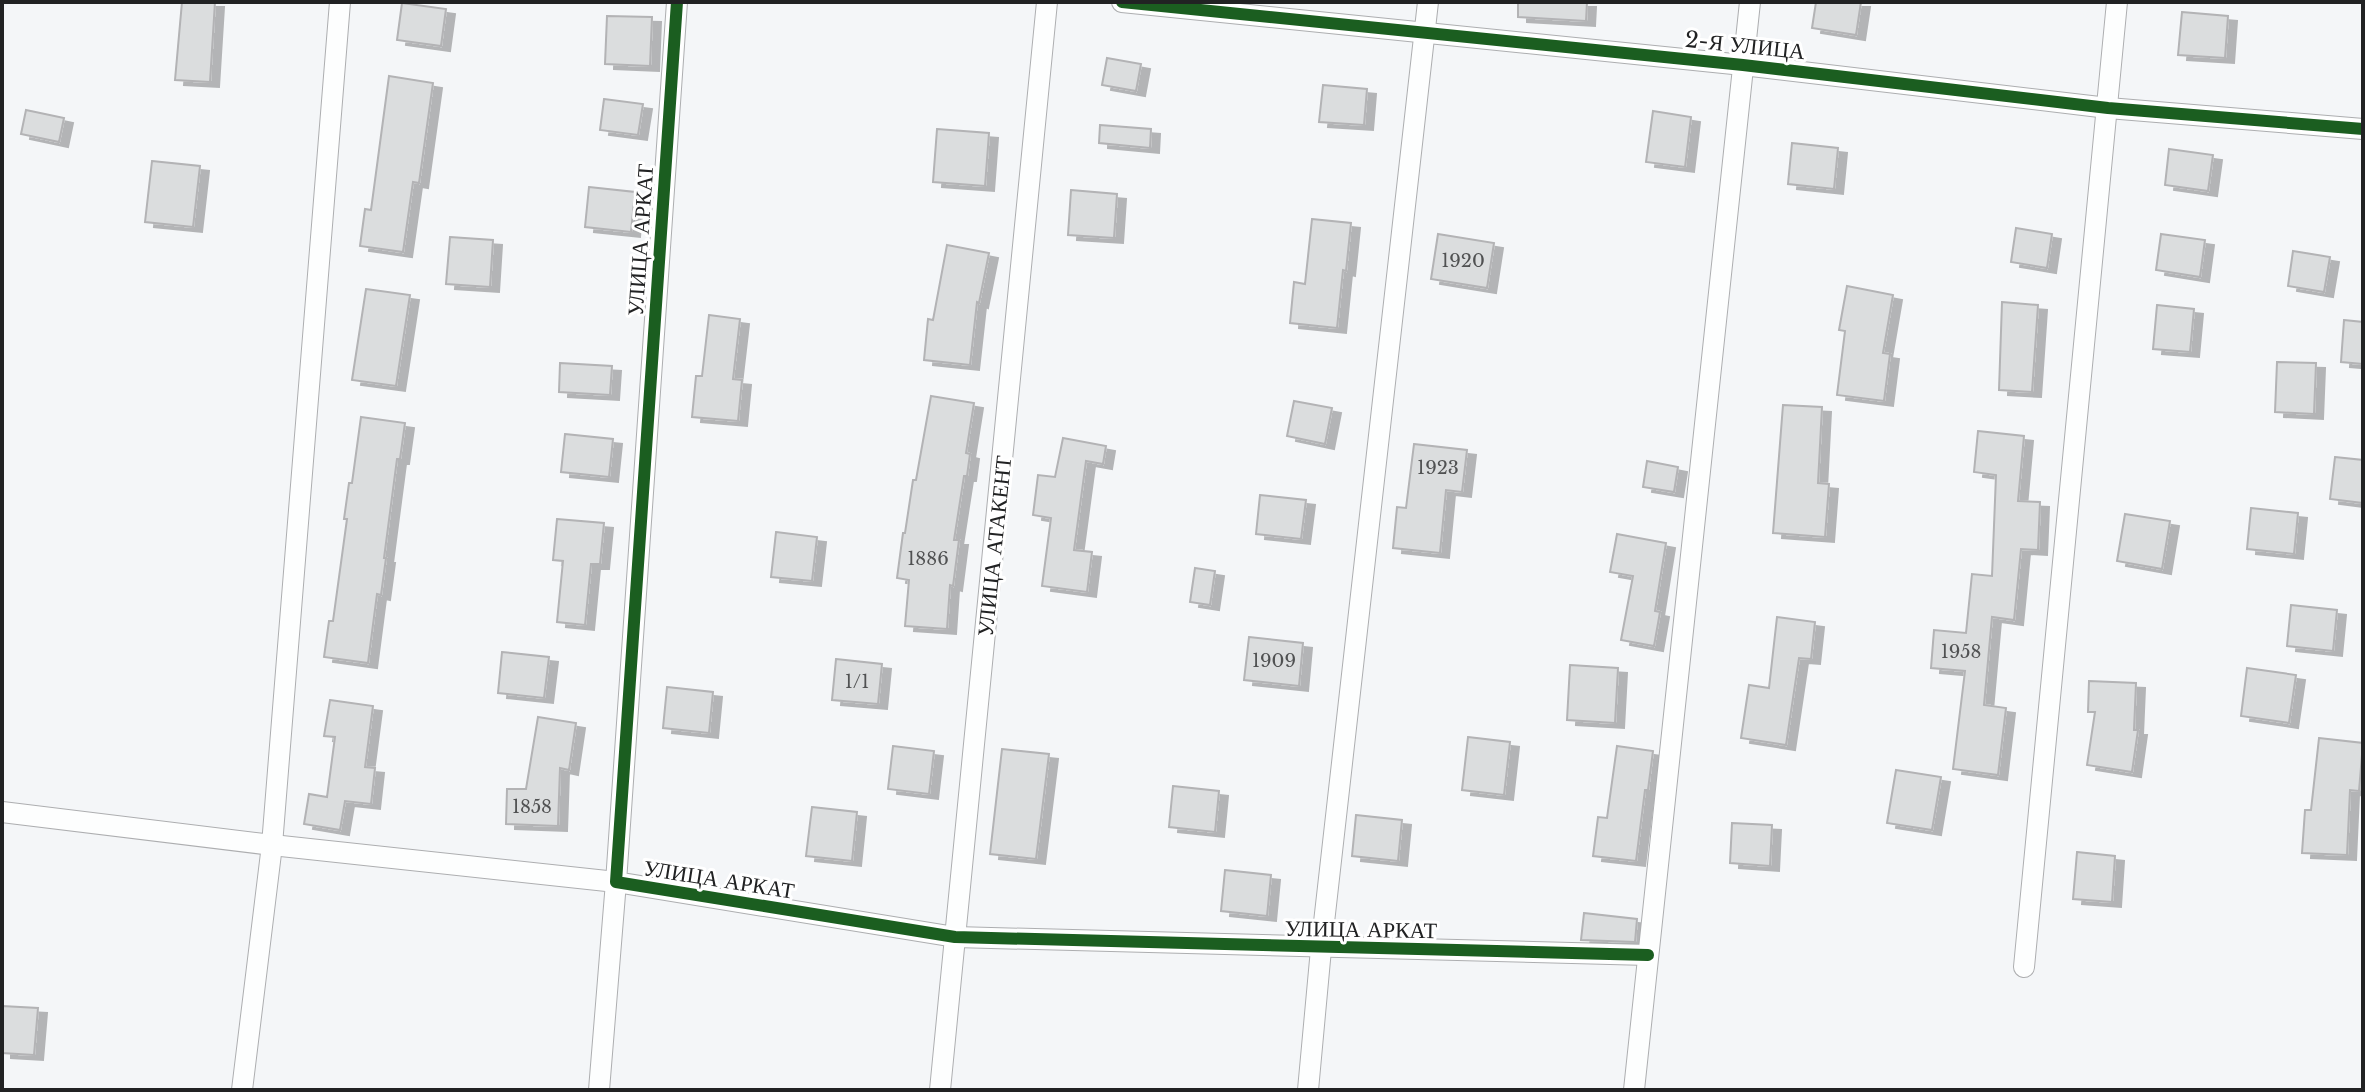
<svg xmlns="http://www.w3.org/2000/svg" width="2365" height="1092" viewBox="0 0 2365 1092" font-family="'Libre Baskerville',serif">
<defs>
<filter id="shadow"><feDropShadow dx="9" dy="5" stdDeviation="0" flood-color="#0004"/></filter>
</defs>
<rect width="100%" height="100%" fill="#f4f6f8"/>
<g fill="#dbddde" stroke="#b3b3b5" stroke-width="2" filter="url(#shadow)">
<path d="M 182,2 L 215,2 L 210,82 L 175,80 Z"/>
<path d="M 1518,2 L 1587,2 L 1586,21 L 1518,17 Z"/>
<path d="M 1816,2 L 1861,2 L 1856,35 L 1812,28 Z"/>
<path d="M 402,3 L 446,9 L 441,46 L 397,40 Z"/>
<path d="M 2182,12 L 2228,16 L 2225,58 L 2178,55 Z"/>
<path d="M 607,16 L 652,17 L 650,66 L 605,64 Z"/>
<path d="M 1107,58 L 1141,64 L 1136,91 L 1102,85 Z"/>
<path d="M 389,76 L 433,83 L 419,183 L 413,182 L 403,252 L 360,246 L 365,209 L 371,210 Z"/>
<path d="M 1323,85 L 1367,89 L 1364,125 L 1319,122 Z"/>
<path d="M 604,99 L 643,104 L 638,135 L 600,130 Z"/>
<path d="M 26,110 L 64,118 L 59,142 L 21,134 Z"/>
<path d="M 1653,111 L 1691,117 L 1685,167 L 1646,162 Z"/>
<path d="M 1100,125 L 1151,129 L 1150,148 L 1099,143 Z"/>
<path d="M 937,129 L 989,133 L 985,186 L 933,182 Z"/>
<path d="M 1792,143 L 1838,148 L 1834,189 L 1788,184 Z"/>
<path d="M 2169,149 L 2213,155 L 2208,191 L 2165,185 Z"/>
<path d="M 152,161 L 200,166 L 193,227 L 145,222 Z"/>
<path d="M 589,187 L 635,192 L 631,232 L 585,227 Z"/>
<path d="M 1071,190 L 1117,194 L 1114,238 L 1068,235 Z"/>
<path d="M 1312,219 L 1351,223 L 1346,271 L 1343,270 L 1337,328 L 1290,323 L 1294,282 L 1305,284 Z"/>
<path d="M 2016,228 L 2052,234 L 2047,268 L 2011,262 Z"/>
<path d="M 1438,234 L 1494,243 L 1487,288 L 1431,279 Z"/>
<path d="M 2161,234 L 2205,240 L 2200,277 L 2156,270 Z"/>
<path d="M 450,237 L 493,240 L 490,287 L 446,284 Z"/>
<path d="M 947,245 L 989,253 L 979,303 L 977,302 L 970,365 L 924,360 L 928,319 L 933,320 Z"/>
<path d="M 2293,251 L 2330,257 L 2324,292 L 2288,286 Z"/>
<path d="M 1847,286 L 1893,295 L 1883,353 L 1890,354 L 1884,401 L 1837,395 L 1845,331 L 1839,330 Z"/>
<path d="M 366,289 L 410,295 L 396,386 L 352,380 Z"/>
<path d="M 2002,302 L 2038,305 L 2032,392 L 1999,390 Z"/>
<path d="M 2157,305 L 2194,309 L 2190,352 L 2153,349 Z"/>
<path d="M 709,315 L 740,319 L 733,379 L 742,380 L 738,421 L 692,417 L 696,376 L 702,376 Z"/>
<path d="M 2344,320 L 2363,322 L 2363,364 L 2341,362 Z"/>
<path d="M 2277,362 L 2316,363 L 2314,414 L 2275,412 Z"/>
<path d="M 560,363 L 612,366 L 610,395 L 559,392 Z"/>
<path d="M 931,396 L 974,403 L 966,453 L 970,454 L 967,476 L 964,476 L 954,540 L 959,540 L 953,586 L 950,585 L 947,629 L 905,626 L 909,580 L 897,578 L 903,533 L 905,533 L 913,480 L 916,480 Z"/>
<path d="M 1294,401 L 1332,408 L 1325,444 L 1287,436 Z"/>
<path d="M 1783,405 L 1822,407 L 1818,483 L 1829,484 L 1825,537 L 1773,533 Z"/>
<path d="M 361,417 L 405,423 L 400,459 L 397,459 L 384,558 L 386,558 L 381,595 L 377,594 L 368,663 L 324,657 L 329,621 L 333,621 L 347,519 L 344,519 L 349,483 L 352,483 Z"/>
<path d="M 1978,431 L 2024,436 L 2018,501 L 2040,502 L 2038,550 L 2021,549 L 2014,620 L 1992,617 L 1984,705 L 2006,708 L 1998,775 L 1953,769 L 1965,671 L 1931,668 L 1934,630 L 1966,633 L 1972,574 L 1992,576 L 1996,475 L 1974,472 Z"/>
<path d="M 565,434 L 613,439 L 609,477 L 561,472 Z"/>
<path d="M 1063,438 L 1106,446 L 1103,464 L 1086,461 L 1074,550 L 1092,552 L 1087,592 L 1042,586 L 1051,518 L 1033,515 L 1038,475 L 1055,477 Z"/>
<path d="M 1414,444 L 1467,450 L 1462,492 L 1446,490 L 1440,553 L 1393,548 L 1397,507 L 1406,508 Z"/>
<path d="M 2335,457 L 2363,460 L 2363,503 L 2330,499 Z"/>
<path d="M 1647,461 L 1678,467 L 1674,492 L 1643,487 Z"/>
<path d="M 1260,495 L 1306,500 L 1301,539 L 1256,534 Z"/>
<path d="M 2251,508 L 2298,513 L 2294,554 L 2247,549 Z"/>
<path d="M 2125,514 L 2170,521 L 2162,569 L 2117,561 Z"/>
<path d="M 557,519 L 604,523 L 600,564 L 591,564 L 585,625 L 557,622 L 563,561 L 553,560 Z"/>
<path d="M 776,532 L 817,537 L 812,581 L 771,577 Z"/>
<path d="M 1617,534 L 1666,543 L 1655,611 L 1660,612 L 1654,646 L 1621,640 L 1633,576 L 1610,572 Z"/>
<path d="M 1195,568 L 1215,571 L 1210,605 L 1190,602 Z"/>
<path d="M 2291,605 L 2337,610 L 2333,651 L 2287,646 Z"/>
<path d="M 1777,617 L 1815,622 L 1811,659 L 1799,658 L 1786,745 L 1741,738 L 1749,685 L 1769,688 Z"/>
<path d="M 1249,637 L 1303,643 L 1299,686 L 1244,680 Z"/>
<path d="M 502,652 L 549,657 L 544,698 L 498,693 Z"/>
<path d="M 836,659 L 882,664 L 878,704 L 832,700 Z"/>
<path d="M 1570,665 L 1618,668 L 1615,723 L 1567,720 Z"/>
<path d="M 2247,668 L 2296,675 L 2289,723 L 2241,716 Z"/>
<path d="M 2089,681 L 2136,683 L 2134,730 L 2138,730 L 2132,772 L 2087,765 L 2095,712 L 2088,712 Z"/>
<path d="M 667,687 L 713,692 L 709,733 L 663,728 Z"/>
<path d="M 330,700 L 373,706 L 365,767 L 375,768 L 371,804 L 345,801 L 340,830 L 304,824 L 309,794 L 327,797 L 335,737 L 324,736 Z"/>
<path d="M 538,717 L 576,723 L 569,770 L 560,768 L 558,826 L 506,824 L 507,789 L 526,789 Z"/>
<path d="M 1468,737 L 1510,742 L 1504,795 L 1462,790 Z"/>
<path d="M 2319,738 L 2363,743 L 2359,791 L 2350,790 L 2347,855 L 2302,853 L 2305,810 L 2311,810 Z"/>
<path d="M 893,746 L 934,751 L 929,794 L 888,789 Z"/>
<path d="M 1617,746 L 1653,751 L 1648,790 L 1645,790 L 1636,861 L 1593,856 L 1598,817 L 1607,818 Z"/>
<path d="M 1002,749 L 1049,754 L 1036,859 L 990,854 Z"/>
<path d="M 1896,770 L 1941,777 L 1932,830 L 1887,823 Z"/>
<path d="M 1173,786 L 1219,791 L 1215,832 L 1169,827 Z"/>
<path d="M 812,807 L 857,812 L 852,861 L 806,856 Z"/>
<path d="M 1356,815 L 1402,820 L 1398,861 L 1352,856 Z"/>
<path d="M 1732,823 L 1772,825 L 1770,866 L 1730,863 Z"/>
<path d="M 2077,852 L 2115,856 L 2112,902 L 2073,899 Z"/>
<path d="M 1225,870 L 1271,875 L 1267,916 L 1221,911 Z"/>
<path d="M 1584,913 L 1637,919 L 1635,942 L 1581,940 Z"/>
<path d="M 2,1006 L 38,1008 L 34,1055 L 2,1053 Z"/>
</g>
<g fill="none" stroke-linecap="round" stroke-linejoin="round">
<defs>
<g id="minor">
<path d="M 677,2 L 616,882 L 955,937 L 1648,955"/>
<path d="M 1122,2 L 1743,65 L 2108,108 L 2363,129"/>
<path d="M 2,812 L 272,845 L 616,882 L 599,1090"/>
<path d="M 2024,967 L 2117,2"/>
<path d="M 242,1090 L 272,845 L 340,2"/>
<path d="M 940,1090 L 1047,2"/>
<path d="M 1308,1090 L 1321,949 L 1428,2"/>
<path d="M 1634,1090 L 1750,2"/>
</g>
</defs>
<use href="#minor" stroke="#adaeb0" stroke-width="22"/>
<use href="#minor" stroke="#fdfefe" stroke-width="20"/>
<defs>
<g id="cycleway">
<path d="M 677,2 L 616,882 L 955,937 L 1648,955"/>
<path d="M 1122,2 L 1743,65 L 2108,108 L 2363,129"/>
</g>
</defs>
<use href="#cycleway" stroke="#fff" stroke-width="17"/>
<use href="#cycleway" stroke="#1b5e20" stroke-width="12"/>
</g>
<g text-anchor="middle" stroke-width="6" stroke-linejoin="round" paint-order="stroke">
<g font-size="18" fill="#505152">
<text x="1463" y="267">1920</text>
<text x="1438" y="474">1923</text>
<text x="928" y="565">1886</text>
<text x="1961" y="658">1958</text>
<text x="1274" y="667">1909</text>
<text x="857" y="688">1/1</text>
<text x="532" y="813">1858</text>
</g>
<g font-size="22" fill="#212223" stroke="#fff">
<text transform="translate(1745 45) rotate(6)" y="8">2-Я УЛИЦА</text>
<text transform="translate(640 240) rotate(-86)" y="8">УЛИЦА АРКАТ</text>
<text transform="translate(994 546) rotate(-84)" y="8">УЛИЦА АТАКЕНТ</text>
<text transform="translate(719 879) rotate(9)" y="8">УЛИЦА АРКАТ</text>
<text transform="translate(1361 929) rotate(1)" y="8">УЛИЦА АРКАТ</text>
</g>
</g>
<rect width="2365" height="1092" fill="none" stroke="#212223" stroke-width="8"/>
</svg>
